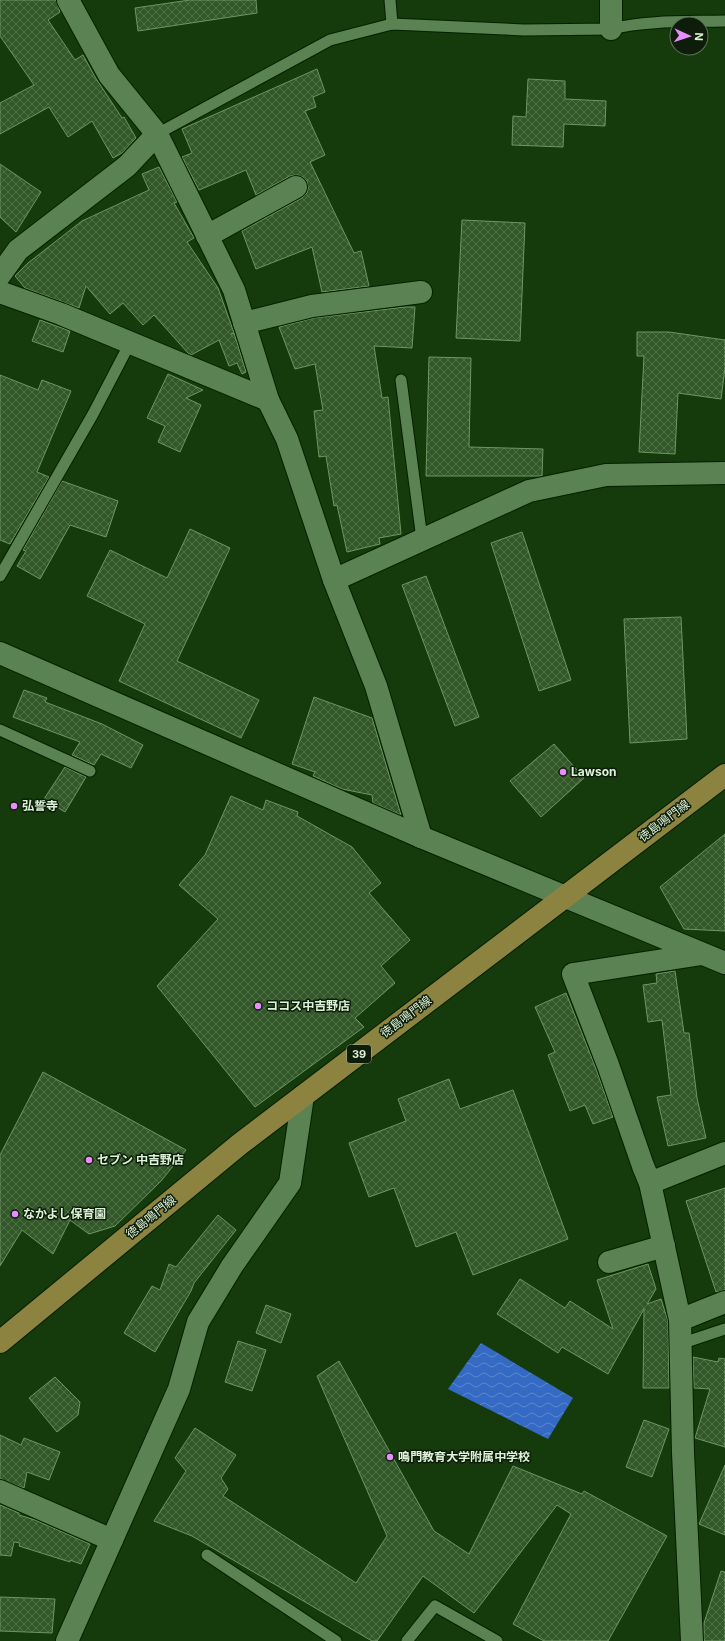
<svg xmlns="http://www.w3.org/2000/svg" width="725" height="1641" viewBox="0 0 725 1641" font-family="Inter,'Noto Sans JP',sans-serif">
<defs>
<pattern id="water-waves" width="16" height="10" patternUnits="userSpaceOnUse"><rect width="16" height="10" fill="#346ac3"/><path d="M0 5q4-4 8 0t8 0" fill="none" stroke="#5b87cd"/></pattern>
<pattern id="building-cross-hatch" width="8" height="8" patternUnits="userSpaceOnUse"><rect width="8" height="8" fill="#325729"/><path d="M0 0l8 8M0 8l8-8" fill="none" stroke="#4f7047"/></pattern>
</defs>
<rect width="100%" height="100%" fill="#153a0c"/>
<path fill="url(#water-waves)" d="M 481,1343 L 573,1398 L 548,1439 L 448,1389 Z"/>
<g fill="url(#building-cross-hatch)" stroke="#6e9665">
<path d="M 0,0 L 56,0 L 60,12 L 48,20 L 75,60 L 83,55 L 95,77 L 122,118 L 124,117 L 136,138 L 122,153 L 113,158 L 92,121 L 68,137 L 49,107 L 0,134 L 0,103 L 34,85 L 0,36 Z"/>
<path d="M 190,0 L 256,0 L 257,13 L 138,31 L 135,8 Z"/>
<path d="M 317,69 L 325,92 L 313,97 L 316,107 L 305,111 L 325,155 L 310,162 L 354,253 L 361,251 L 369,286 L 322,292 L 312,247 L 256,269 L 242,231 L 302,198 L 307,193 L 308,188 L 307,181 L 303,177 L 297,175 L 290,176 L 256,195 L 246,170 L 199,190 L 182,157 L 192,153 L 182,129 Z"/>
<path d="M 528,79 L 565,81 L 565,99 L 606,101 L 605,126 L 564,124 L 563,147 L 512,145 L 513,116 L 526,117 Z"/>
<path d="M 0,164 L 41,192 L 16,232 L 0,217 Z"/>
<path d="M 159,167 L 177,202 L 174,203 L 194,238 L 187,242 L 218,288 L 234,333 L 231,334 L 234,333 L 246,372 L 242,374 L 237,363 L 229,366 L 219,340 L 191,355 L 188,353 L 154,315 L 143,325 L 123,303 L 110,314 L 86,286 L 79,308 L 25,288 L 15,276 L 28,263 L 82,221 L 149,190 L 142,174 Z"/>
<path d="M 462,220 L 525,223 L 520,341 L 456,338 Z"/>
<path d="M 405,307 L 415,307 L 412,348 L 374,346 L 382,398 L 388,397 L 401,534 L 379,538 L 380,544 L 347,552 L 337,505 L 334,506 L 326,456 L 319,457 L 314,411 L 323,410 L 315,364 L 295,369 L 279,327 L 314,318 Z"/>
<path d="M 40,320 L 70,331 L 63,352 L 32,341 Z"/>
<path d="M 637,332 L 669,332 L 725,340 L 725,368 L 721,399 L 678,393 L 675,454 L 639,452 L 644,356 L 637,356 Z"/>
<path d="M 429,357 L 471,358 L 469,447 L 543,449 L 542,476 L 426,476 Z"/>
<path d="M 168,374 L 203,390 L 186,398 L 201,405 L 180,452 L 158,442 L 165,426 L 147,418 Z"/>
<path d="M 0,375 L 38,390 L 42,380 L 71,391 L 37,472 L 49,477 L 10,544 L 0,540 Z"/>
<path d="M 62,481 L 118,501 L 106,537 L 70,525 L 40,579 L 17,566 L 26,551 L 23,550 Z"/>
<path d="M 190,529 L 230,548 L 177,661 L 259,700 L 241,738 L 119,681 L 145,624 L 87,596 L 110,550 L 167,578 Z"/>
<path d="M 522,532 L 571,680 L 539,691 L 491,543 Z"/>
<path d="M 426,576 L 479,717 L 455,726 L 402,585 Z"/>
<path d="M 681,617 L 687,739 L 630,743 L 624,619 Z"/>
<path d="M 24,690 L 47,698 L 45,702 L 102,724 L 143,745 L 131,768 L 101,754 L 94,765 L 72,755 L 80,742 L 13,717 Z"/>
<path d="M 314,697 L 372,718 L 401,815 L 373,803 L 372,795 L 342,789 L 313,776 L 315,772 L 292,764 Z"/>
<path d="M 554,744 L 584,778 L 541,817 L 510,781 Z"/>
<path d="M 65,767 L 86,777 L 65,812 L 44,799 Z"/>
<path d="M 231,796 L 263,810 L 266,800 L 298,812 L 297,816 L 352,847 L 381,883 L 369,893 L 410,940 L 381,966 L 395,983 L 355,1018 L 364,1027 L 255,1107 L 157,986 L 218,919 L 179,885 L 205,855 Z"/>
<path d="M 725,834 L 725,931 L 684,929 L 660,887 Z"/>
<path d="M 675,971 L 684,1033 L 689,1033 L 697,1098 L 706,1138 L 668,1146 L 657,1097 L 671,1095 L 662,1020 L 648,1022 L 643,985 L 657,983 L 656,974 Z"/>
<path d="M 566,993 L 596,1069 L 613,1117 L 593,1124 L 585,1105 L 570,1111 L 548,1055 L 555,1052 L 535,1007 Z"/>
<path d="M 43,1072 L 186,1150 L 161,1181 L 115,1226 L 89,1234 L 70,1220 L 53,1254 L 22,1230 L 0,1266 L 0,1155 Z"/>
<path d="M 449,1079 L 460,1109 L 513,1090 L 568,1239 L 473,1275 L 456,1232 L 416,1247 L 394,1188 L 369,1197 L 349,1143 L 406,1121 L 398,1099 Z"/>
<path d="M 725,1188 L 725,1290 L 716,1292 L 686,1201 Z"/>
<path d="M 218,1215 L 236,1230 L 194,1283 L 191,1291 L 155,1352 L 124,1333 L 152,1286 L 160,1290 L 169,1264 L 176,1267 Z"/>
<path d="M 648,1264 L 656,1289 L 647,1304 L 661,1299 L 668,1321 L 669,1388 L 643,1388 L 644,1309 L 608,1374 L 562,1347 L 558,1353 L 497,1314 L 520,1279 L 565,1308 L 570,1301 L 613,1329 L 597,1280 Z"/>
<path d="M 266,1305 L 291,1314 L 281,1343 L 256,1333 Z"/>
<path d="M 238,1341 L 266,1350 L 252,1391 L 225,1382 Z"/>
<path d="M 693,1357 L 718,1362 L 719,1358 L 725,1359 L 725,1447 L 695,1438 L 710,1389 L 694,1388 Z"/>
<path d="M 339,1361 L 434,1531 L 469,1554 L 513,1466 L 582,1494 L 584,1491 L 667,1536 L 608,1641 L 544,1641 L 513,1624 L 571,1514 L 557,1505 L 474,1613 L 423,1576 L 377,1641 L 372,1641 L 192,1536 L 154,1521 L 186,1471 L 175,1458 L 195,1428 L 236,1455 L 221,1478 L 228,1489 L 223,1496 L 356,1583 L 387,1536 L 317,1376 Z"/>
<path d="M 55,1377 L 80,1402 L 78,1415 L 57,1432 L 29,1398 Z"/>
<path d="M 644,1420 L 669,1429 L 652,1477 L 626,1467 Z"/>
<path d="M 0,1435 L 21,1445 L 24,1438 L 60,1452 L 49,1480 L 27,1472 L 24,1488 L 0,1479 Z"/>
<path d="M 725,1465 L 725,1535 L 699,1524 Z"/>
<path d="M 0,1505 L 19,1513 L 19,1515 L 35,1520 L 90,1544 L 81,1564 L 70,1560 L 70,1562 L 19,1546 L 20,1543 L 14,1542 L 11,1556 L 0,1555 Z"/>
<path d="M 721,1571 L 725,1572 L 725,1641 L 704,1641 L 704,1623 Z"/>
<path d="M 0,1597 L 55,1599 L 52,1633 L 0,1631 Z"/>
</g>
<g fill="none" stroke-linecap="round" stroke-linejoin="round">
<defs>
<g id="service">
<path d="M 390,0 L 392,24"/>
<path d="M 157,134 L 330,40 L 392,24 L 524,30 L 611,29 C 647,20 688,22 725,21"/>
<path d="M 401,380 L 422,539"/>
<path d="M 0,576 L 93,414 L 130,343"/>
<path d="M 0,730 L 90,771"/>
<path d="M 680,1344 L 725,1329"/>
<path d="M 207,1555 L 336,1641"/>
<path d="M 407,1641 L 435,1606 L 497,1641"/>
</g>
<g id="minor">
<path d="M 68,0 L 109,75 L 157,134 L 234,290 L 268,400 L 287,439 L 334,580 L 376,686 L 421,837"/>
<path d="M 611,29 L 611,0"/>
<path d="M 207,236 L 296,187"/>
<path d="M 0,275 L 18,250 L 127,166 L 157,134"/>
<path d="M 0,292 L 61,314 L 268,400"/>
<path d="M 244,323 L 312,306 L 421,292"/>
<path d="M 334,580 L 529,491 L 606,475 L 725,473"/>
<path d="M 0,653 L 421,837 L 725,963"/>
<path d="M 650,1183 L 725,1153"/>
<path d="M 609,1262 L 664,1246"/>
<path d="M 680,1320 L 725,1302"/>
<path d="M 0,1491 L 112,1540"/>
<path d="M 67,1641 L 179,1389 L 198,1322 L 232,1266 L 290,1183 L 303,1096"/>
<path d="M 692,1641 L 683,1453 L 680,1320 L 650,1183 L 643,1166 L 608,1065 L 573,974 L 702,954"/>
</g>
<path id="primary" d="M 0,1342 L 240,1144 L 725,775"/>
</defs>
<use href="#service" stroke="#041f00" stroke-width="13"/>
<use href="#minor" stroke="#041f00" stroke-width="24"/>
<use href="#primary" stroke="#041f00" stroke-width="24"/>
<use href="#service" stroke="#5b8253" stroke-width="11"/>
<use href="#minor" stroke="#5b8253" stroke-width="22"/>
<use href="#primary" stroke="#8c8340" stroke-width="22"/>
</g>
<g fill="#e98dfe" stroke="#0d1d0a" stroke-width="1.5">
<circle cx="563" cy="772" r="4"/>
<circle cx="14" cy="806" r="4"/>
<circle cx="258" cy="1006" r="4"/>
<circle cx="89" cy="1160" r="4"/>
<circle cx="15" cy="1214" r="4"/>
<circle cx="390" cy="1457" r="4"/>
</g>
<g text-anchor="middle" stroke-width="3" stroke-linejoin="round" paint-order="stroke">
<rect fill="#0d1d0a" stroke="#9fb39a" stroke-width="1" x="347" y="1045" width="24" height="18" rx="3"/>
<g font-size="11" font-weight="bold" fill="#ddf3d8">
<text x="359" y="1058">39</text>
</g>
<g font-size="12" font-weight="bold" fill="#ddf3d8" stroke="#0d1d0a" text-anchor="start">
<text x="571" y="776">Lawson</text>
<text x="22" y="810">弘誓寺</text>
<text x="266" y="1010">ココス中吉野店</text>
<text x="97" y="1164">セブン 中吉野店</text>
<text x="23" y="1218">なかよし保育園</text>
<text x="398" y="1461">鳴門教育大学附属中学校</text>
</g>
<g font-size="12" fill="#ddf3d8" stroke="#0d1d0a">
<text transform="translate(664 821) rotate(-37)" y="4">徳島鳴門線</text>
<text transform="translate(406 1017) rotate(-37)" y="4">徳島鳴門線</text>
<text transform="translate(151 1217) rotate(-39)" y="4">徳島鳴門線</text>
</g>
</g>
<g transform="translate(689 36) rotate(93)"><circle r="19" fill="#0d1d0a" stroke="#60735c"/>
<path d="M0-3L7 15L0 10L-7 15Z" fill="#e98dfe"/>
<text y="-6" font-size="11" font-weight="bold" text-anchor="middle" fill="#ddf3d8">N</text>
</g>
</svg>
